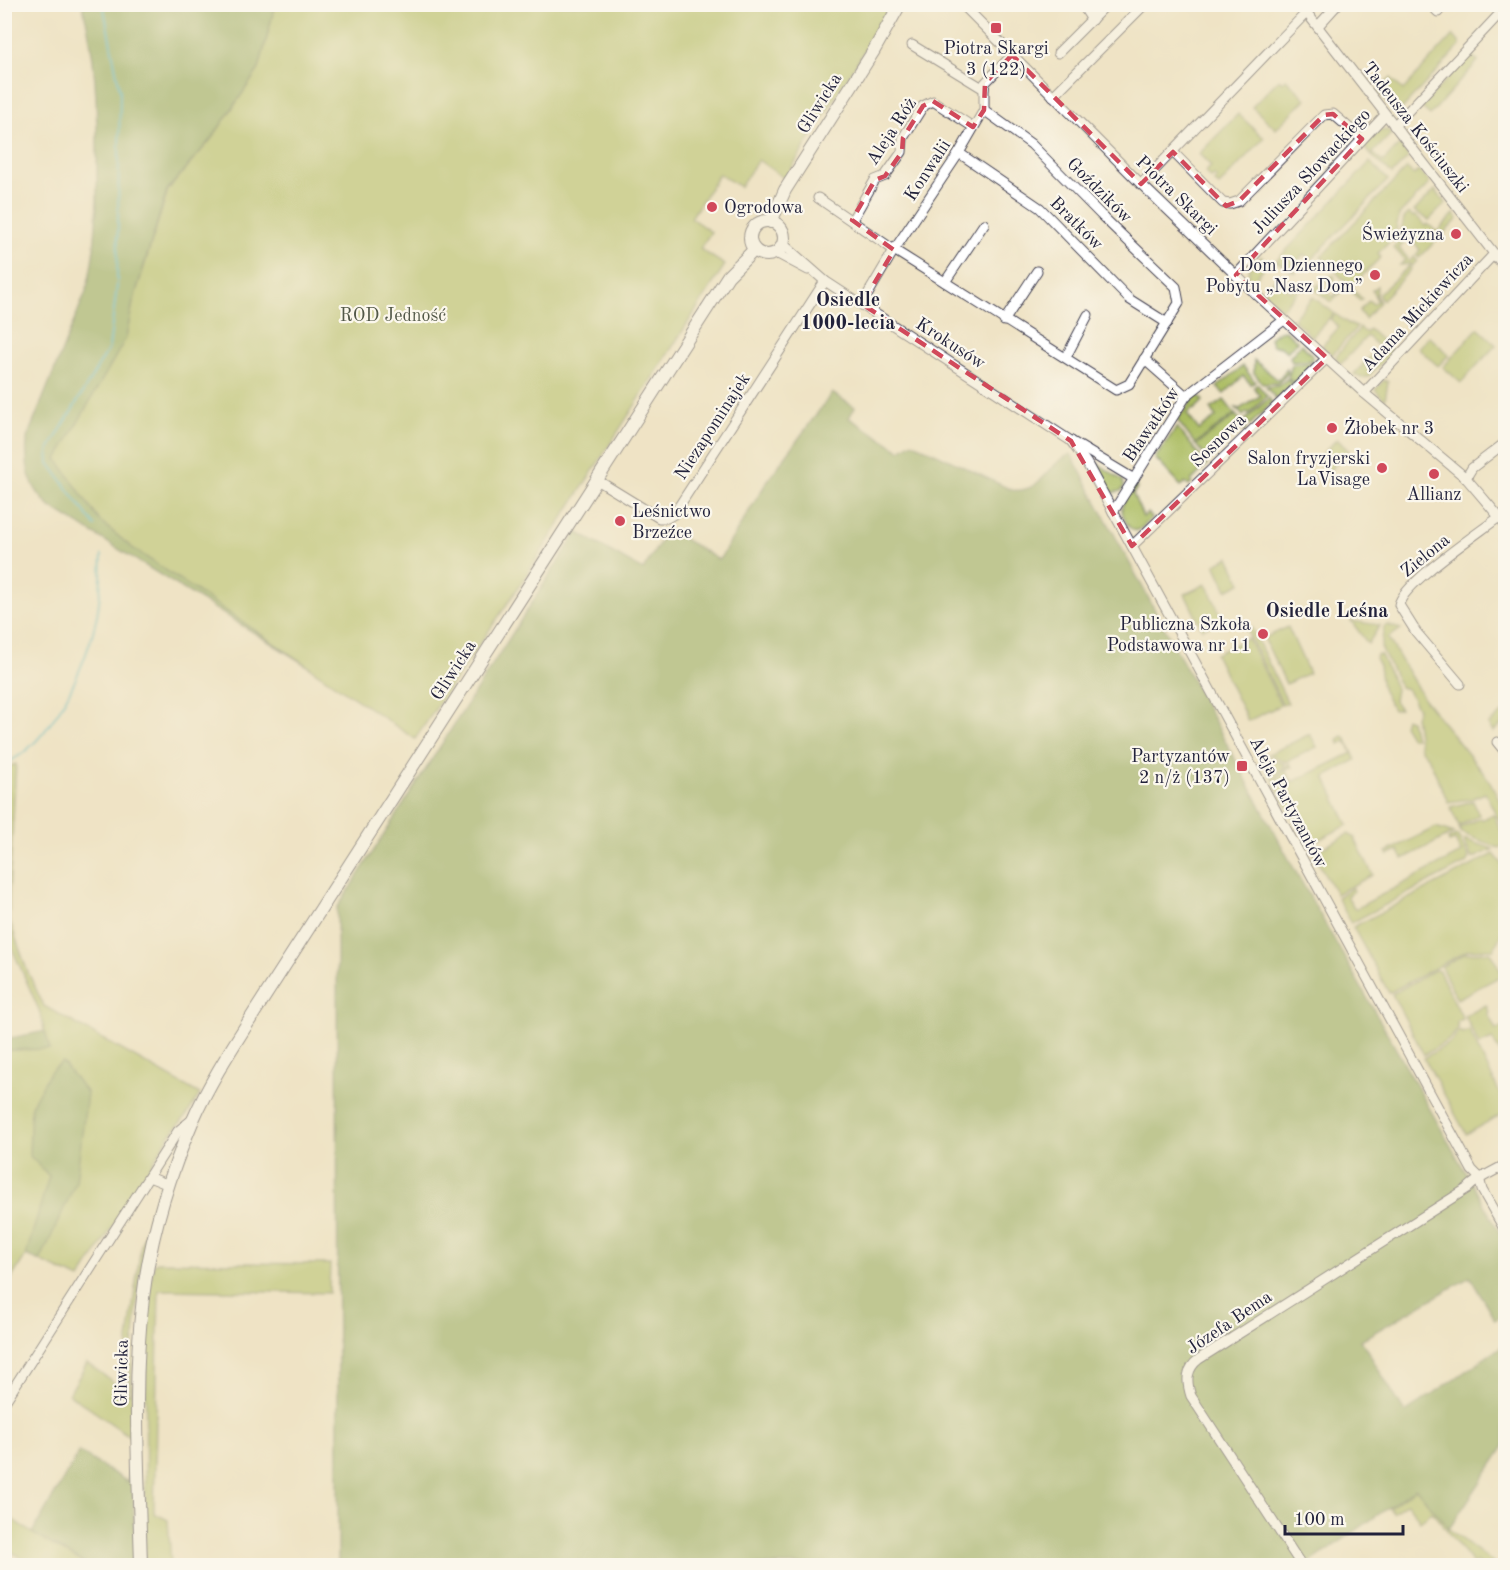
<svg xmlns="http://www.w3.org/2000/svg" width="1510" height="1570" viewBox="0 0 1510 1570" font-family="'Old Standard TT',serif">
<rect width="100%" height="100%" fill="#fbf7ec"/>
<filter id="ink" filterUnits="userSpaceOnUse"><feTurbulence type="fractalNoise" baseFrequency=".0167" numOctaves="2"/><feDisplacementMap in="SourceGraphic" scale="12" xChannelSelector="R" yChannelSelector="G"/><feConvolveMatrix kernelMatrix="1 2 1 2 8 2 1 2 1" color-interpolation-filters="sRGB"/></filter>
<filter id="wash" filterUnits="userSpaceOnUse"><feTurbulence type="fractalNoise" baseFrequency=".008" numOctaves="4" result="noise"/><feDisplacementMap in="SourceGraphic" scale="24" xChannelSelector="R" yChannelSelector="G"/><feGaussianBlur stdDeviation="1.35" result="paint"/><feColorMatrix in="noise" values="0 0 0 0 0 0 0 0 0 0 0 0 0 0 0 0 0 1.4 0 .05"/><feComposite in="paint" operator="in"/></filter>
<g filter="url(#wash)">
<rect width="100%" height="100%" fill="#efe3c5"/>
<g fill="#aabc60" stroke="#666f4e" stroke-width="1.5">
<path d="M 275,5 L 890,5 L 885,17 L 785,179 L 758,160 L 740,187 L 719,174 L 691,218 L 711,232 L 700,249 L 725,265 L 514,594 L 415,739 L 131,547 L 99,520 L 57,459 L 126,337 L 133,302 L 168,190 L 212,138 L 259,69 Z"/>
<path d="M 1453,35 L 1459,42 L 1460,46 L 1399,112 L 1393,112 L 1378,90 L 1391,78 L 1403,90 Z"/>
<path d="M 1470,54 L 1478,61 L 1430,115 L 1421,107 Z"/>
<path d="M 1279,79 L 1282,82 L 1286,79 L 1306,99 L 1276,129 L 1252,107 Z"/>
<path d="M 1238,114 L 1264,138 L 1219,186 L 1214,182 L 1217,179 L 1214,176 L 1211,178 L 1205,173 L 1211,166 L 1199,154 Z"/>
<path d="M 1388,130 L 1391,134 L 1371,155 L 1364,147 L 1378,131 Z"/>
<path d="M 1400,144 L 1409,157 L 1392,174 L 1372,156 L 1374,154 L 1383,162 Z"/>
<path d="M 1370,162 L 1388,180 L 1311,260 L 1304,254 L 1292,267 L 1296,272 L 1295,273 L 1276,261 Z"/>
<path d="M 1407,168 L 1414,175 L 1419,171 L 1429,181 L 1429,184 L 1399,215 L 1395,237 L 1378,253 L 1381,257 L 1351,287 L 1362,299 L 1360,301 L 1344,283 L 1345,281 L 1321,257 Z"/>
<path d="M 1435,190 L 1446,203 L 1429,220 L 1414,211 Z"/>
<path d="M 1409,213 L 1413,217 L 1415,215 L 1426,226 L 1428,224 L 1437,232 L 1454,214 L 1458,219 L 1419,258 L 1416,255 L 1420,250 L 1406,232 L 1403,234 L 1401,232 L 1404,218 Z"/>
<path d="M 1402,239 L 1405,242 L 1399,248 L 1410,261 L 1414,257 L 1417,261 L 1412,266 L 1410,264 L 1400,265 L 1405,260 L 1393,247 Z"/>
<path d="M 1261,256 L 1268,263 L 1252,282 L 1248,278 L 1249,269 Z"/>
<path d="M 1409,266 L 1411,269 L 1382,300 L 1379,297 L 1379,294 Z"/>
<path d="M 1280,274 L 1291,283 L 1286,288 L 1290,292 L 1294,288 L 1292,286 L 1295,282 L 1301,288 L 1282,309 L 1263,292 Z"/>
<path d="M 1333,275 L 1335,278 L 1333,282 L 1335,285 L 1341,284 L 1345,288 L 1331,302 L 1314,289 L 1319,284 L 1333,297 L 1338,292 L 1327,281 Z"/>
<path d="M 1377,286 L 1376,297 L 1380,302 L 1365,319 L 1359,311 L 1369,300 L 1373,304 L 1377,301 L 1372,290 Z"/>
<path d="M 1313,297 L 1334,313 L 1312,337 L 1293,319 Z"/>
<path d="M 1335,314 L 1349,324 L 1357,327 L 1332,355 L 1322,346 L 1339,327 L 1330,319 Z"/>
<path d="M 1360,328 L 1366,333 L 1369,329 L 1393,351 L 1368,377 L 1361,378 L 1354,374 L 1379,347 L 1367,336 L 1341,364 L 1336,359 L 1336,356 Z"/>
<path d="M 1478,328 L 1496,345 L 1461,383 L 1443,367 Z"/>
<path d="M 1285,330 L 1297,341 L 1287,352 L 1281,347 L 1272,345 L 1270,338 L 1279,331 Z"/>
<path d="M 1429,336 L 1449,355 L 1438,366 L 1418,348 Z"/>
<path d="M 1301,344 L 1312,355 L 1312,360 L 1292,362 L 1290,357 Z"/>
<path d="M 1254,360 L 1278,380 L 1287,369 L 1288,373 L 1278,383 L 1263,384 L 1254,373 Z"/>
<path d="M 1312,362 L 1312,365 L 1294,383 L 1288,378 L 1292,365 Z"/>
<path d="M 1243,366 L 1255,382 L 1251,384 L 1243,376 L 1224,394 L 1217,387 Z"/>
<path d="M 1287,379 L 1292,384 L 1276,399 L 1266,387 L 1278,386 Z"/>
<path d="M 1384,380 L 1388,382 L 1385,400 L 1375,390 Z"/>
<path d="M 1257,384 L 1267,396 L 1249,414 L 1247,412 L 1243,416 L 1236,408 L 1240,409 L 1260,396 L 1254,387 Z"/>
<path d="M 1197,394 L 1203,401 L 1194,410 L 1193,409 L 1187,414 L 1199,430 L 1216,417 L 1211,409 L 1224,400 L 1235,414 L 1195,444 L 1177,420 Z"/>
<path d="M 1269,398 L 1272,403 L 1250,425 L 1245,420 Z"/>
<path d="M 1236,415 L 1246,428 L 1245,432 L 1241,427 L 1207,458 L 1196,445 Z"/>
<path d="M 1177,427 L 1207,465 L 1191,481 L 1192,483 L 1189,486 L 1185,483 L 1181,486 L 1155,458 Z"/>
<path d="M 1337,439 L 1349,451 L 1328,472 L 1316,460 Z"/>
<path d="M 1094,461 L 1122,480 L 1124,487 L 1121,491 L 1110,493 L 1092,464 Z"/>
<path d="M 1134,486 L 1137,488 L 1133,494 L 1143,517 L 1148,513 L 1152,518 C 1142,527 1135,539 1126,522 C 1124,517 1121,513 1122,508 C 1123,500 1130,492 1134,486 Z"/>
<path d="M 1229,557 L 1241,583 L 1227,590 L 1215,564 Z"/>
<path d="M 1206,584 L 1223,619 L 1202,629 L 1185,594 Z"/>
<path d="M 1351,621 L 1380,625 L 1368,644 Z"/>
<path d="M 1387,625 L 1401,629 L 1388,638 L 1424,699 L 1489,780 L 1505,810 L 1505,824 L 1502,826 L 1485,793 L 1471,799 L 1448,802 L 1429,759 L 1420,749 L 1415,716 L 1418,709 L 1407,689 L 1400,687 L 1381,647 L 1384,627 Z"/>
<path d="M 1251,627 L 1288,703 L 1283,705 L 1246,629 Z"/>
<path d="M 1288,627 L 1309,673 L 1286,684 L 1264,638 Z"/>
<path d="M 1248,638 L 1281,705 L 1248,721 L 1215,654 Z"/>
<path d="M 1378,654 L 1381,655 L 1396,689 L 1394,701 L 1400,709 L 1393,710 L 1382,689 L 1379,666 L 1375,658 Z"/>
<path d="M 1505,711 L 1505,721 L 1493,732 L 1488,725 Z"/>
<path d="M 1405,718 L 1411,720 L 1415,738 L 1411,738 L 1403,725 Z"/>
<path d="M 1310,734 L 1317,747 L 1286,762 L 1269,754 Z"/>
<path d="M 1343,736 L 1345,737 L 1356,760 L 1325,777 L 1348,825 L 1308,845 L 1274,783 L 1289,763 L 1292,767 L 1285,771 L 1293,782 L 1352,753 L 1346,741 L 1339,744 L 1338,739 Z"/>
<path d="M 1266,756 L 1285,764 L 1274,781 L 1261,758 Z"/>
<path d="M 16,764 L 9,894 L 9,919 L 27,970 L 44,1006 L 200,1094 L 187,1115 L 170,1135 L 80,1279 L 26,1255 L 5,1289 L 4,1050 L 49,1049 L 39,1010 L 11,946 L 5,919 L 7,767 Z"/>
<path d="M 1473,801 L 1479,815 L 1459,826 L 1450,807 Z"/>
<path d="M 1493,814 L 1505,839 L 1505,845 L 1499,848 L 1461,833 L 1459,828 L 1481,818 L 1482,820 Z"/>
<path d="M 1436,827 L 1454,833 L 1403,859 L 1398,850 L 1388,855 L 1386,852 Z"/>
<path d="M 1348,834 L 1354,837 L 1373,875 L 1336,894 L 1313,853 Z"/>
<path d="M 1456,835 L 1458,836 L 1469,858 L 1466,863 L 1351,923 L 1337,897 L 1352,888 L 1354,891 L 1347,896 L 1355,909 L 1461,853 L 1455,840 L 1449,842 L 1448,839 Z"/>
<path d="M 1463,839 L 1493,849 L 1472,859 Z"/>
<path d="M 1494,854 L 1505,867 L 1505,926 L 1494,949 L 1468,950 L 1389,993 L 1353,927 Z"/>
<path d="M 1490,952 L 1503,975 L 1457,999 L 1441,967 L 1465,953 Z"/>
<path d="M 1435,970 L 1439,971 L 1463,1019 L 1457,1022 L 1458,1029 L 1450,1039 L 1424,1055 L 1392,994 Z"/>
<path d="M 1486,1005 L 1489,1012 L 1488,1014 L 1496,1030 L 1505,1025 L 1505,1048 L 1500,1052 L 1492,1039 L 1479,1045 L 1465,1016 Z"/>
<path d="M 1469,1030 L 1505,1104 L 1506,1112 L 1466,1134 L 1424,1058 L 1451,1042 L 1459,1031 L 1463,1033 Z"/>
<path d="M 158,1201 L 140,1275 L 132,1358 L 132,1438 L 69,1394 L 87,1363 L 130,1394 L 128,1340 L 141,1245 L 151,1210 Z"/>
<path d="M 159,1262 L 330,1264 L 329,1293 L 159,1290 L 154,1513 L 168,1520 L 171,1565 L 145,1566 L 146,1313 L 154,1263 Z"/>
<path d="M 1416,1488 L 1449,1529 L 1496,1565 L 1480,1565 L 1477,1561 L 1473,1564 L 1432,1512 L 1420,1521 L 1407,1503 L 1393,1513 L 1389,1508 Z"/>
<path d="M 5,1514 L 32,1533 L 87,1565 L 30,1565 L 29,1562 L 5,1548 Z"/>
</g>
<g fill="#87a456" stroke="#546348" stroke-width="1.5">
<path d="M 82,5 L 275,5 L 259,69 L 212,138 L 167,190 L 133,302 L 126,338 L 57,459 L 99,520 L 131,547 L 311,668 L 50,507 C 28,486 25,468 27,438 L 86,291 C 98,246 97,201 97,155 C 97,104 96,53 82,5 Z"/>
<path d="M 832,393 L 855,407 L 849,418 L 900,450 L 912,442 L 1012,490 C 1043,493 1047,463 1071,454 L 1291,863 L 1505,1242 L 1505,1313 L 1495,1320 L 1470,1277 L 1361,1340 L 1405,1413 L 1505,1344 L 1505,1445 L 1449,1529 L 1416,1488 L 1307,1565 L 338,1565 L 337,908 L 577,532 L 643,570 L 668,529 L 719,560 L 768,480 Z"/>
<path d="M 45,1031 L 50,1049 L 5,1050 L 5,1039 Z"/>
<path d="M 62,1062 L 87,1093 L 76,1182 L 40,1261 L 26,1255 L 49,1176 L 29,1155 L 31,1106 L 50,1072 Z"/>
<path d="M 132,1438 L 135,1565 L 87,1565 L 32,1533 L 79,1452 L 128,1482 Z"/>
</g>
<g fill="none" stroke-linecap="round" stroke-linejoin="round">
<g stroke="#42b1bf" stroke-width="2">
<path d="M 95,526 L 49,463 L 48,451 L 109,348 L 117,286 L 120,91 L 103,4"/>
<path d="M 4,764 C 52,745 88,662 97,615 C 101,595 101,574 102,555"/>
</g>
</g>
</g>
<g filter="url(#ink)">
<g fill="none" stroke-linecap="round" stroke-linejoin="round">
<defs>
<g id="minor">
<path d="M 962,4 L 1141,184 L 1243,282 L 1364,393 L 1466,478 L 1506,525"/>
<path d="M 1082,4 L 1092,20"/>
<path d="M 1300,4 L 1506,269"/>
<path d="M 1430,4 L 1438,12 L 1445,4"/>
<path d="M 1318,26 L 1338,4"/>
<path d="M 912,45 L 984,89"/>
<path d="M 1058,53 L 1107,4"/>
<path d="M 1053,96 L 1145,4"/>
<path d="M 1394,126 L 1506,7"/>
<path d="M 1173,152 L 1223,203 L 1230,204 L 1239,201 L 1324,115 L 1333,114 L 1362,139"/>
<path d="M 959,153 L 1040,208 L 1129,299 L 1167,323"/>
<path d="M 1141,184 L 1307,12"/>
<path d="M 818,198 L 894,250 L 1116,390 L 1129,384 L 1179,303 L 1176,287 L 1101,215 L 1031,144 L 984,110"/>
<path d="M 852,220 L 875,180 L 885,176 L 902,152 L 903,138 L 923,106 L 933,101 L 973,127"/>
<path d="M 783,244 L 825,281 L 1071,441 L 1134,479"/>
<path d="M 776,253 L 808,270"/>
<path d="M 1236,275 L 1385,115"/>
<path d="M 945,282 L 984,224"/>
<path d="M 862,304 L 894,250 L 959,153 L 984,110 L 984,89 L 985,83 L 1012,55"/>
<path d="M 1004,321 L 1037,271"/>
<path d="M 1066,357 L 1088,315"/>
<path d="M 1144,359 L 1186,396"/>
<path d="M 1364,393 L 1494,254"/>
<path d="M 1071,441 L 1086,462 L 1472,1170 L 1479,1177"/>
<path d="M 1466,478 L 1472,468 L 1506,442"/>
<path d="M 597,480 L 659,518 L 667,518 L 674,514 L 825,281"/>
<path d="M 1113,512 L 1186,396 L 1284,320"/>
<path d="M 1132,546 L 1327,358"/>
<path d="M 1460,684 L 1416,632 L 1399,605 C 1402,584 1480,532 1499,517"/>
<path d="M 1497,742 L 1506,753"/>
<path d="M 149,1177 L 169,1185"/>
<path d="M 1479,1177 L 1482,1190 L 1506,1232"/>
<path d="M 4,1403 L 178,1131 L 194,1118"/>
<path d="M 1302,1566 L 1191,1396 C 1186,1381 1186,1369 1199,1359 L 1468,1188 C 1480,1176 1492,1173 1506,1164"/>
</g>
<g id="major">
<circle cx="767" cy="238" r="17"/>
<path d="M 771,222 L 785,190 L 873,52 L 900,4"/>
<path d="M 141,1566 C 139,1477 132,1386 143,1298 C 150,1237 169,1176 193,1120 C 210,1081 234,1045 256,1010 L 728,276 L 754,250"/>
</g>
</defs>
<use href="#minor" stroke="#413f50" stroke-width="11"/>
<use href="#major" stroke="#413f50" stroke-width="14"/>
<use href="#minor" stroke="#fff" stroke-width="9"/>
<use href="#major" stroke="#fff" stroke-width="12"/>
</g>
</g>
<path d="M0 0H1510V1570H0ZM 1012,55 L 1141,184 L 1173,152 L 1226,206 L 1239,201 L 1324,115 L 1333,114 L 1362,139 L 1236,275 L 1327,358 L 1132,546 L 1071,441 L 862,304 L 894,250 L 852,220 L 875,180 L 885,176 L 902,152 L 903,138 L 923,106 L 933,101 L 973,127 L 984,110 L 985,83 Z" fill="#efe3c5" fill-opacity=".55" fill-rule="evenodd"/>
<path fill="none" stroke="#d1495b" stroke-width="4.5" stroke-dasharray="12 8" stroke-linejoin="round" d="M 1012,55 L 1141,184 L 1173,152 L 1226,206 L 1239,201 L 1324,115 L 1333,114 L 1362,139 L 1236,275 L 1327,358 L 1132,546 L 1071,441 L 862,304 L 894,250 L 852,220 L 875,180 L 885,176 L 902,152 L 903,138 L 923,106 L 933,101 L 973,127 L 984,110 L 985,83 Z"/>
<g fill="#d1495b" stroke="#fbf7ec" stroke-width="2">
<rect x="990" y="22" width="12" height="12" rx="3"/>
<circle cx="712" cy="207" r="6"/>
<circle cx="1456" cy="234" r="6"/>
<circle cx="1375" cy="275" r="6"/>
<circle cx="1332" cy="428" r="6"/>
<circle cx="1382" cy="468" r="6"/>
<circle cx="1434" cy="474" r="6"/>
<circle cx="620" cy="521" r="6"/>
<circle cx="1263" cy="634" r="6"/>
<rect x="1236" y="760" width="12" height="12" rx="3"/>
</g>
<g text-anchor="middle" stroke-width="4.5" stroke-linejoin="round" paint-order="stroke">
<g font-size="18" fill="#22223b" stroke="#fbf7ec" text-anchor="end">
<text x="996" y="54" text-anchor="middle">Piotra Skargi<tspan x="996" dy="21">3 (122)</tspan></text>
<text x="724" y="213" text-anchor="start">Ogrodowa</text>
<text x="1444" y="240">Świeżyzna</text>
<text x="1363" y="271">Dom Dziennego<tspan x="1363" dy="21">Pobytu „Nasz Dom”</tspan></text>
<text x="1344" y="434" text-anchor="start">Żłobek nr 3</text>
<text x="1370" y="464">Salon fryzjerski<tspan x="1370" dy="21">LaVisage</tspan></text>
<text x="1434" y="500" text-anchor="middle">Allianz</text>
<text x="632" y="517" text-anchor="start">Leśnictwo<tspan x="632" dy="21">Brzeźce</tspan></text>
<text x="1251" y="630">Publiczna Szkoła<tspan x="1251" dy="21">Podstawowa nr 11</tspan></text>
<text x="1230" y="762">Partyzantów<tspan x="1230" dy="21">2 n/ż (137)</tspan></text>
</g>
<g font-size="18" fill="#22223b" stroke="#fbf7ec">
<text transform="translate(819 103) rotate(-58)" y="6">Gliwicka</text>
<text transform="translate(1416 127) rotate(52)" y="6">Tadeusza Kościuszki</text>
<text transform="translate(891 131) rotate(-57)" y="6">Aleja Róż</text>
<text transform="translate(927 170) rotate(-57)" y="6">Konwalii</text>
<text transform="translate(1311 171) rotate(-47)" y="6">Juliusza Słowackiego</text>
<text transform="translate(1100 190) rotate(45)" y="6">Goździków</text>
<text transform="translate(1177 195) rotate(44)" y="6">Piotra Skargi</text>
<text transform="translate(1077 223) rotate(45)" y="6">Bratków</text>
<text transform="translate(1417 312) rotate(-47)" y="6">Adama Mickiewicza</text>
<text transform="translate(951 343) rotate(33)" y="6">Krokusów</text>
<text transform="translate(1151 424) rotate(-56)" y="6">Bławatków</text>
<text transform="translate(712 426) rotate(-57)" y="6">Niezapominajek</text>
<text transform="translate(1218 440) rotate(-44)" y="6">Sosnowa</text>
<text transform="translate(1425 555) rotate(-39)" y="6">Zielona</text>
<text transform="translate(453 670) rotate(-57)" y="6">Gliwicka</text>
<text transform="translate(1289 802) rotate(62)" y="6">Aleja Partyzantów</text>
<text transform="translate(1229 1322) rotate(-34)" y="6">Józefa Bema</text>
<text transform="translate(121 1373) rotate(-89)" y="6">Gliwicka</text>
</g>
<g font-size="18" fill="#525848" stroke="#fbf7ec">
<text x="393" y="321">ROD Jedność</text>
</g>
<g font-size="20" font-weight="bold" fill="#22223b" stroke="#fbf7ec">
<text x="848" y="306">Osiedle<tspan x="848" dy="23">1000-lecia</tspan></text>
<text x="1327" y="617">Osiedle Leśna</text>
</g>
</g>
<rect width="1510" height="1570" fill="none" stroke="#fbf7ec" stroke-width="24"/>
<path d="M1285 1525v9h118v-9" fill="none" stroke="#22223b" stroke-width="3"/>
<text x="1294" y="1525" font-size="18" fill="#22223b" stroke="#fbf7ec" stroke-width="4.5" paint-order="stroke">100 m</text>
</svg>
